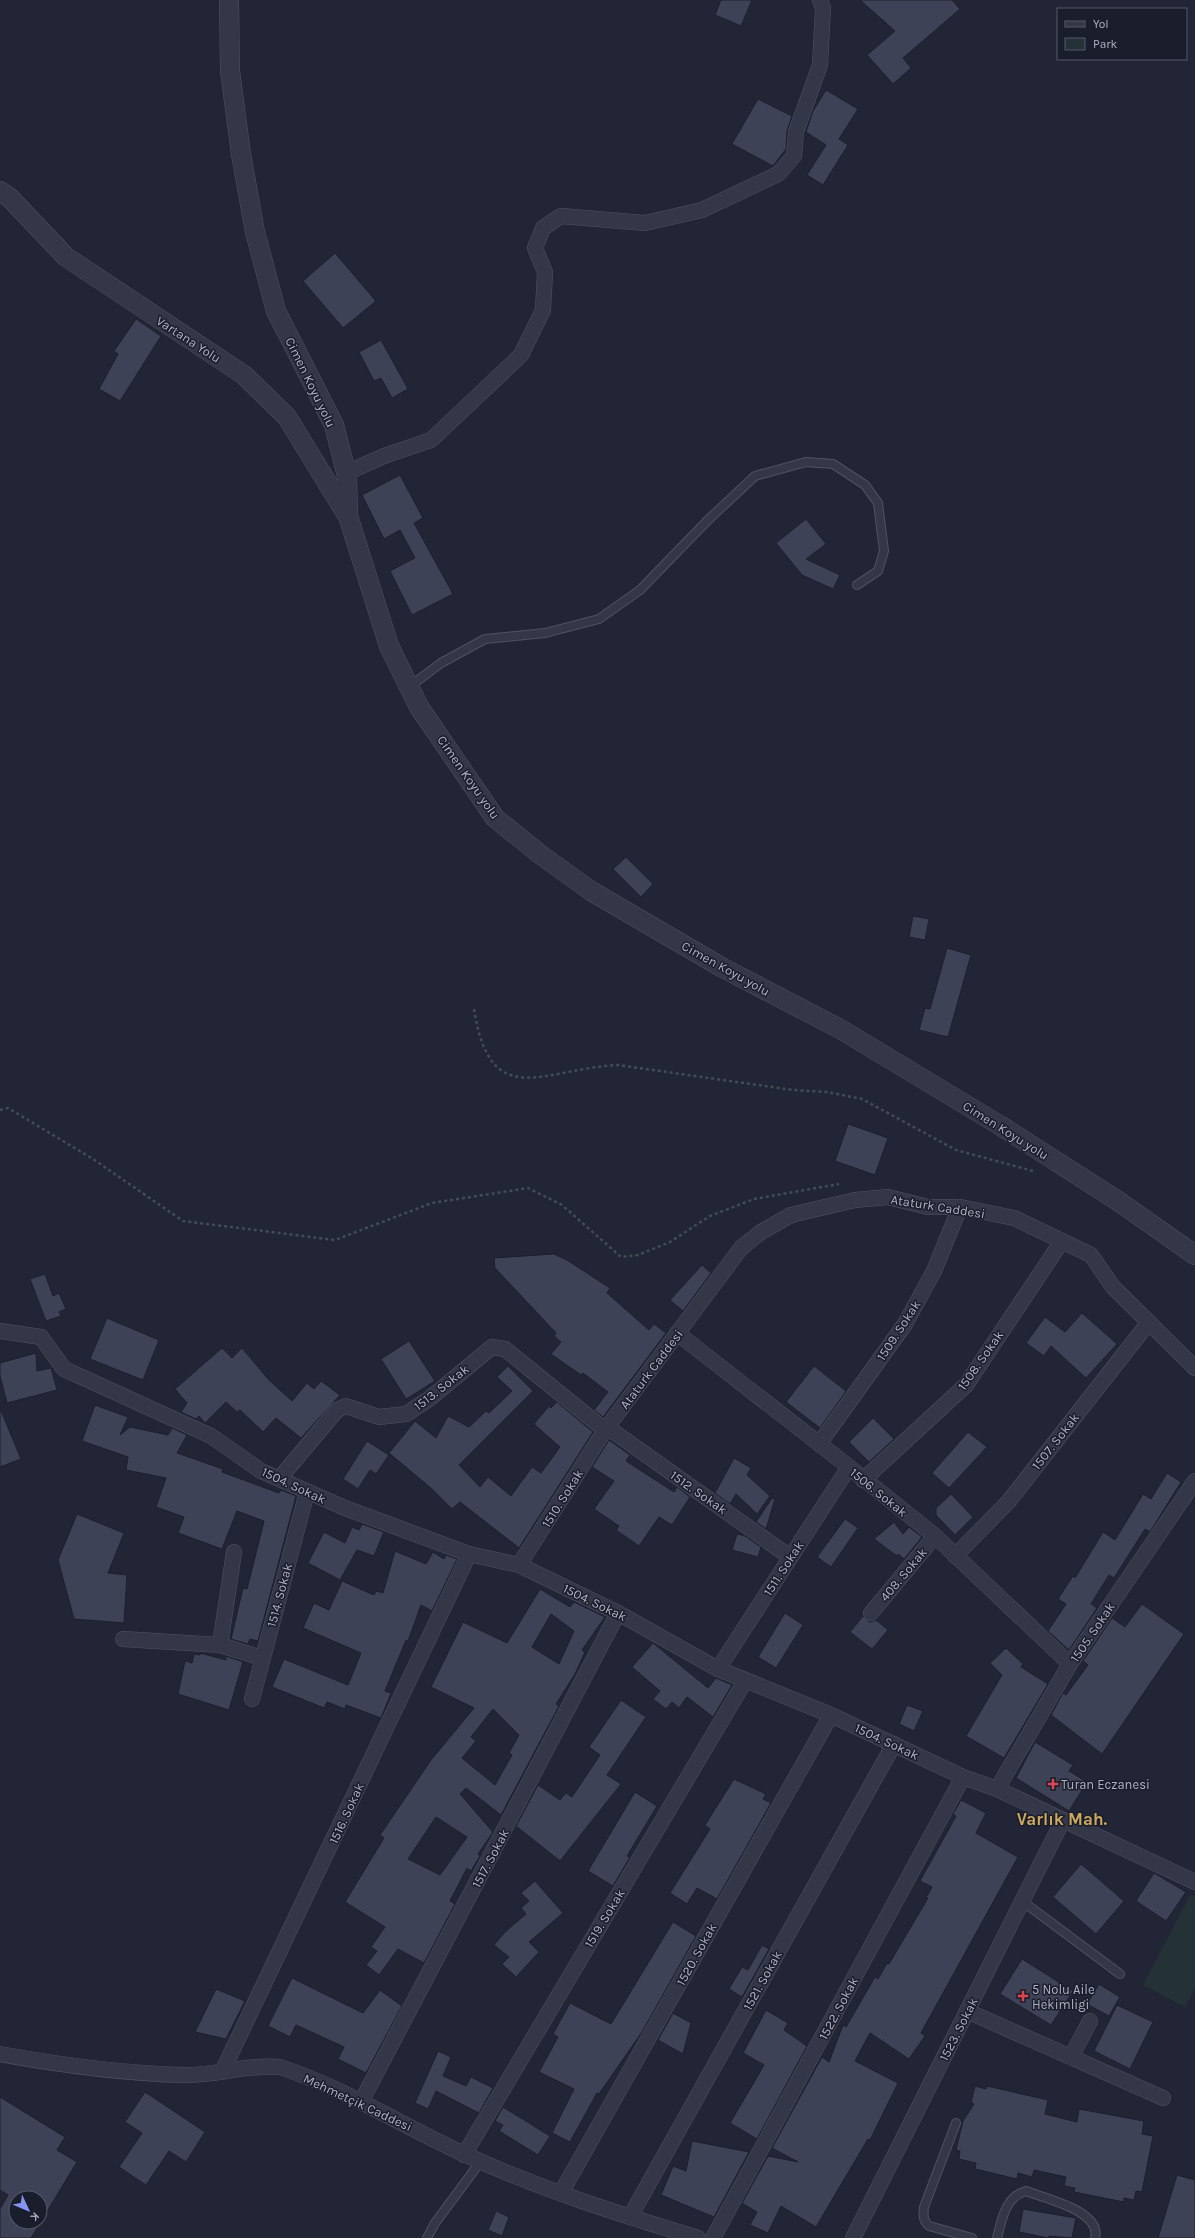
<svg xmlns="http://www.w3.org/2000/svg" width="1195" height="2238" viewBox="0 0 1195 2238" font-family="Karla,sans-serif">
<rect width="100%" height="100%" fill="#212536"/>
<path fill="#243238" d="M 1190,1895 L 1195,1897 L 1195,1987 L 1185,2007 L 1143,1985 Z"/>
<g fill="#3d4256" stroke="#1c1f2d" fill-rule="evenodd">
<path d="M 721,0 L 752,0 L 741,26 L 715,15 Z"/>
<path d="M 860,0 L 952,0 L 960,9 L 903,58 L 911,68 L 893,84 L 867,55 L 895,31 Z"/>
<path d="M 826,90 L 858,109 L 839,139 L 848,145 L 823,185 L 807,175 L 826,145 L 806,132 L 813,111 Z"/>
<path d="M 758,99 L 792,116 L 787,131 L 786,149 L 773,166 L 732,144 Z"/>
<path d="M 335,253 L 376,301 L 343,328 L 303,281 Z"/>
<path d="M 136,319 L 161,336 L 120,401 L 99,389 L 118,354 L 114,351 Z"/>
<path d="M 381,340 L 408,389 L 392,398 L 381,378 L 374,381 L 359,352 Z"/>
<path d="M 400,475 L 423,518 L 414,523 L 453,594 L 412,615 L 390,571 L 415,558 L 400,530 L 384,539 L 362,495 Z"/>
<path d="M 806,519 L 826,544 L 806,559 L 840,575 L 833,589 L 802,575 L 776,543 Z"/>
<path d="M 626,857 L 653,884 L 641,897 L 613,869 Z"/>
<path d="M 913,916 L 929,919 L 925,940 L 909,937 Z"/>
<path d="M 947,948 L 971,955 L 948,1037 L 919,1030 L 925,1008 L 930,1009 Z"/>
<path d="M 848,1124 L 888,1138 L 875,1175 L 835,1161 Z"/>
<path d="M 554,1254 L 567,1260 L 610,1288 L 607,1293 L 649,1330 L 654,1324 L 666,1333 L 603,1417 L 594,1410 L 608,1392 L 583,1373 L 581,1375 L 551,1354 L 561,1342 L 554,1336 L 556,1333 L 495,1268 L 494,1258 Z"/>
<path d="M 702,1265 L 711,1273 L 683,1311 L 670,1300 Z"/>
<path d="M 45,1274 L 53,1296 L 59,1293 L 66,1309 L 59,1312 L 61,1316 L 46,1321 L 30,1279 Z"/>
<path d="M 1082,1313 L 1117,1344 L 1086,1378 L 1051,1346 L 1044,1356 L 1026,1343 L 1045,1317 L 1065,1332 Z"/>
<path d="M 107,1318 L 159,1340 L 143,1380 L 90,1359 Z"/>
<path d="M 409,1341 L 435,1381 L 406,1399 L 381,1359 Z"/>
<path d="M 222,1348 L 232,1358 L 242,1348 L 269,1380 L 292,1401 L 307,1383 L 314,1389 L 321,1381 L 340,1395 L 301,1438 L 276,1418 L 263,1432 L 240,1410 L 237,1412 L 226,1402 L 205,1423 L 199,1416 L 196,1419 L 181,1412 L 187,1403 L 175,1389 Z"/>
<path d="M 36,1353 L 37,1371 L 51,1368 L 57,1390 L 7,1403 L 0,1376 L 0,1363 Z"/>
<path d="M 508,1366 L 533,1391 L 459,1465 L 480,1487 L 488,1477 L 511,1496 L 532,1467 L 541,1473 L 560,1447 L 534,1424 L 549,1406 L 551,1408 L 557,1402 L 593,1432 L 519,1548 L 460,1502 L 452,1509 L 432,1489 L 389,1453 L 415,1421 L 436,1438 L 448,1416 L 469,1427 L 486,1411 L 489,1413 L 512,1391 L 497,1377 Z"/>
<path d="M 814,1366 L 846,1391 L 820,1428 L 786,1402 Z"/>
<path d="M 95,1405 L 128,1417 L 120,1435 L 130,1427 L 168,1435 L 172,1428 L 187,1435 L 177,1453 L 223,1469 L 222,1472 L 279,1493 L 281,1490 L 296,1496 L 258,1641 L 250,1639 L 248,1644 L 231,1639 L 243,1588 L 247,1589 L 264,1521 L 237,1511 L 222,1549 L 178,1533 L 184,1517 L 156,1507 L 166,1478 L 126,1470 L 128,1457 L 82,1441 Z"/>
<path d="M 0,1408 L 21,1459 L 0,1467 Z"/>
<path d="M 873,1418 L 894,1439 L 869,1462 L 849,1442 Z"/>
<path d="M 968,1432 L 987,1447 L 949,1488 L 932,1473 Z"/>
<path d="M 609,1440 L 630,1455 L 626,1461 L 674,1492 L 677,1487 L 690,1497 L 672,1525 L 659,1517 L 639,1546 L 616,1530 L 619,1526 L 594,1509 L 614,1481 L 592,1467 Z"/>
<path d="M 367,1441 L 389,1455 L 376,1474 L 370,1470 L 358,1489 L 343,1479 Z"/>
<path d="M 734,1458 L 751,1468 L 747,1475 L 770,1496 L 757,1514 L 736,1494 L 730,1504 L 715,1493 Z"/>
<path d="M 1167,1473 L 1181,1482 L 1150,1532 L 1145,1529 L 1114,1578 L 1109,1575 L 1091,1604 L 1097,1608 L 1069,1650 L 1048,1631 L 1066,1604 L 1058,1599 L 1073,1576 L 1075,1578 L 1103,1532 L 1115,1540 L 1143,1494 L 1151,1499 Z"/>
<path d="M 951,1494 L 973,1517 L 955,1535 L 936,1515 L 936,1508 Z"/>
<path d="M 772,1498 L 775,1499 L 766,1529 L 756,1522 Z"/>
<path d="M 77,1514 L 124,1533 L 108,1573 L 127,1575 L 124,1623 L 74,1619 L 58,1560 Z"/>
<path d="M 845,1519 L 858,1528 L 831,1567 L 817,1557 Z"/>
<path d="M 894,1522 L 903,1534 L 909,1527 L 922,1537 L 904,1559 L 898,1554 L 897,1556 L 874,1539 Z"/>
<path d="M 362,1524 L 384,1532 L 374,1556 L 357,1550 L 340,1580 L 308,1563 L 324,1532 L 345,1543 L 352,1527 L 359,1530 Z"/>
<path d="M 737,1534 L 745,1536 L 761,1547 L 758,1557 L 732,1550 Z"/>
<path d="M 395,1551 L 426,1564 L 433,1552 L 444,1559 L 446,1555 L 457,1559 L 432,1611 L 421,1605 L 408,1641 L 406,1640 L 385,1691 L 391,1693 L 381,1718 L 346,1705 L 345,1709 L 327,1702 L 324,1708 L 272,1687 L 284,1659 L 348,1685 L 361,1653 L 303,1628 L 314,1603 L 329,1610 L 342,1581 L 374,1595 L 376,1591 L 383,1593 Z"/>
<path d="M 540,1589 L 570,1607 L 574,1602 L 605,1617 L 582,1650 L 585,1652 L 575,1674 L 556,1704 L 559,1706 L 501,1815 L 466,1788 L 460,1794 L 493,1832 L 478,1854 L 480,1856 L 471,1871 L 467,1868 L 450,1901 L 455,1904 L 424,1963 L 398,1949 L 379,1975 L 366,1965 L 377,1951 L 371,1947 L 385,1927 L 345,1902 L 384,1838 L 380,1835 L 431,1760 L 474,1708 L 431,1687 L 463,1622 L 507,1643 ZM 551,1614 L 574,1631 L 559,1664 L 532,1647 ZM 493,1709 L 519,1735 L 509,1753 L 512,1755 L 495,1785 L 462,1758 L 476,1741 L 471,1737 ZM 436,1817 L 467,1837 L 440,1875 L 408,1859 Z"/>
<path d="M 1142,1604 L 1184,1634 L 1102,1754 L 1051,1715 L 1063,1693 L 1066,1695 L 1088,1665 L 1083,1661 L 1112,1618 L 1125,1627 Z"/>
<path d="M 785,1613 L 803,1625 L 776,1668 L 758,1657 Z"/>
<path d="M 863,1616 L 869,1622 L 876,1620 L 888,1630 L 872,1649 L 850,1632 Z"/>
<path d="M 653,1643 L 708,1688 L 716,1678 L 732,1685 L 713,1717 L 687,1697 L 679,1708 L 672,1702 L 666,1709 L 653,1699 L 660,1691 L 632,1667 Z"/>
<path d="M 1006,1648 L 1023,1664 L 1021,1667 L 1048,1684 L 1004,1758 L 966,1736 L 1002,1675 L 990,1663 Z"/>
<path d="M 200,1653 L 226,1660 L 226,1656 L 243,1662 L 229,1710 L 178,1694 L 185,1661 L 192,1663 L 194,1654 L 200,1655 Z"/>
<path d="M 621,1700 L 646,1717 L 607,1775 L 621,1784 L 560,1861 L 516,1826 L 538,1785 L 560,1800 L 566,1793 L 572,1797 L 600,1755 L 589,1747 Z"/>
<path d="M 907,1705 L 923,1711 L 914,1731 L 899,1724 Z"/>
<path d="M 1035,1742 L 1073,1765 L 1069,1771 L 1087,1782 L 1069,1811 L 1016,1778 Z"/>
<path d="M 734,1779 L 766,1794 L 763,1799 L 771,1803 L 717,1899 L 697,1888 L 687,1904 L 670,1893 L 710,1829 L 705,1825 Z"/>
<path d="M 635,1792 L 657,1806 L 627,1856 L 630,1857 L 613,1886 L 588,1871 Z"/>
<path d="M 961,1800 L 986,1813 L 976,1833 L 1018,1857 L 921,2033 L 925,2036 L 909,2059 L 870,2033 L 855,2061 L 898,2083 L 870,2140 L 868,2139 L 816,2227 L 781,2206 L 768,2233 L 750,2225 L 757,2212 L 742,2203 L 768,2156 L 798,2162 L 772,2148 L 822,2057 L 829,2062 L 843,2025 L 846,2027 L 875,1977 L 878,1979 L 887,1963 L 889,1964 L 928,1898 L 926,1898 L 932,1887 L 920,1881 L 956,1816 L 953,1814 Z"/>
<path d="M 1081,1864 L 1124,1901 L 1096,1934 L 1053,1897 Z"/>
<path d="M 1154,1873 L 1186,1892 L 1166,1921 L 1136,1901 Z"/>
<path d="M 535,1881 L 563,1913 L 529,1942 L 539,1952 L 516,1977 L 502,1964 L 509,1957 L 494,1945 L 505,1932 L 526,1914 L 521,1908 L 529,1901 L 521,1893 Z"/>
<path d="M 673,1922 L 696,1936 L 642,2032 L 599,2094 L 597,2093 L 570,2142 L 552,2133 L 574,2089 L 539,2072 L 558,2037 L 553,2034 L 570,2003 L 611,2024 Z"/>
<path d="M 762,1945 L 769,1949 L 742,1997 L 729,1989 L 742,1967 L 748,1970 Z"/>
<path d="M 1022,1959 L 1073,1991 L 1051,2025 L 1000,1994 Z"/>
<path d="M 292,1978 L 363,2013 L 380,1990 L 402,2006 L 366,2073 L 338,2059 L 344,2047 L 296,2025 L 290,2037 L 268,2026 Z"/>
<path d="M 1099,1984 L 1120,1997 L 1109,2016 L 1087,2004 Z"/>
<path d="M 216,1989 L 245,2001 L 226,2039 L 195,2032 Z"/>
<path d="M 1117,2005 L 1153,2022 L 1130,2069 L 1094,2051 Z"/>
<path d="M 766,2010 L 788,2023 L 784,2030 L 807,2046 L 757,2139 L 730,2123 L 764,2065 L 743,2053 Z"/>
<path d="M 673,2013 L 691,2023 L 683,2054 L 658,2040 Z"/>
<path d="M 438,2051 L 451,2057 L 443,2076 L 466,2086 L 471,2077 L 493,2088 L 479,2113 L 436,2091 L 428,2109 L 415,2103 Z"/>
<path d="M 975,2086 L 986,2089 L 987,2086 L 1048,2100 L 1045,2114 L 1077,2122 L 1079,2109 L 1144,2121 L 1142,2134 L 1153,2136 L 1142,2192 L 1136,2191 L 1134,2200 L 1124,2198 L 1124,2202 L 1074,2192 L 1075,2188 L 1064,2186 L 1066,2177 L 1034,2170 L 1032,2177 L 1018,2173 L 1017,2179 L 975,2169 L 976,2163 L 959,2159 L 960,2151 L 956,2150 L 963,2121 L 974,2104 L 971,2102 Z"/>
<path d="M 145,2092 L 205,2132 L 186,2162 L 169,2151 L 146,2185 L 119,2167 L 142,2133 L 125,2122 Z"/>
<path d="M 0,2097 L 65,2137 L 57,2150 L 77,2162 L 31,2238 L 0,2238 L 0,2209 L 8,2195 L 0,2190 ZM 16,2198 L 40,2198 L 40,2222 L 16,2222 Z"/>
<path d="M 503,2107 L 550,2136 L 538,2155 L 499,2131 L 503,2125 L 495,2121 Z"/>
<path d="M 692,2141 L 749,2152 L 714,2217 L 661,2195 L 673,2166 L 686,2171 Z"/>
<path d="M 1177,2175 L 1195,2180 L 1195,2238 L 1158,2238 Z"/>
<path d="M 1023,2209 L 1076,2218 L 1072,2238 L 1049,2236 L 1048,2238 L 1019,2232 Z"/>
<path d="M 496,2211 L 509,2217 L 502,2236 L 488,2230 Z"/>
</g>
<g fill="none" stroke-linecap="round" stroke-linejoin="round">
<defs>
<g id="service">
<path d="M 409,687 L 441,663 L 485,639 L 545,633 L 599,619 L 640,590 L 708,520 L 755,476 L 806,462 L 833,464 L 865,485 L 878,503 L 884,551 L 878,571 L 857,585"/>
<path d="M 1022,1901 L 1120,1974"/>
<path d="M 956,2123 L 924,2207 C 923,2215 923,2221 929,2226 L 972,2238"/>
<path d="M 427,2238 L 435,2223 L 481,2161"/>
<path d="M 997,2238 C 1002,2219 1005,2197 1026,2191 C 1046,2199 1102,2211 1095,2238"/>
</g>
<g id="minor">
<path d="M 347,476 L 355,469 L 384,456 L 431,440 L 521,355 L 543,310 L 545,272 L 535,248 L 543,228 L 561,216 L 645,223 L 702,210 L 778,174 L 794,156 L 796,132 L 820,65 L 823,8 L 820,0"/>
<path d="M 0,1331 L 41,1337 L 64,1369 L 211,1436 L 261,1471 L 345,1508 L 469,1554 L 519,1565 L 618,1613 L 718,1669 L 831,1715 L 963,1777 L 997,1789 L 1195,1882"/>
<path d="M 677,1333 L 849,1467 L 935,1536 L 1070,1664"/>
<path d="M 607,1427 L 790,1557"/>
<path d="M 819,1444 L 905,1324 L 934,1271 L 960,1207"/>
<path d="M 279,1479 L 337,1410 L 346,1406 L 379,1417 L 406,1414 L 429,1399 L 492,1347 L 505,1349 L 605,1430"/>
<path d="M 863,1480 L 966,1385 L 1062,1241"/>
<path d="M 955,1556 L 1009,1501 L 1149,1322"/>
<path d="M 519,1565 L 605,1430 L 741,1248 L 761,1232 L 791,1215 L 855,1200 L 888,1197 L 928,1207 L 960,1207 L 1014,1218 L 1091,1255 L 1113,1287 L 1195,1368"/>
<path d="M 871,1613 L 935,1536"/>
<path d="M 123,1639 L 220,1645 L 262,1658"/>
<path d="M 220,1645 L 234,1552"/>
<path d="M 718,1669 L 849,1467"/>
<path d="M 252,1699 L 307,1492"/>
<path d="M 997,1789 L 1070,1664 L 1195,1481"/>
<path d="M 967,2011 L 1163,2098"/>
<path d="M 0,2054 C 60,2065 121,2073 182,2075 C 215,2076 247,2064 280,2067 C 344,2088 402,2126 464,2154 C 539,2189 619,2214 698,2238"/>
<path d="M 1071,2057 L 1090,2021"/>
<path d="M 222,2072 L 469,1554"/>
<path d="M 361,2102 L 618,1613"/>
<path d="M 464,2155 L 745,1681"/>
<path d="M 561,2193 L 831,1715"/>
<path d="M 630,2217 L 894,1744"/>
<path d="M 713,2238 L 963,1777"/>
<path d="M 853,2238 L 1063,1820"/>
</g>
<g id="tertiary">
<path d="M 229,0 L 230,71 L 241,154 L 255,232 L 276,311 L 334,425 L 347,476 L 348,516 L 389,646 L 419,707 L 495,818 L 541,855 L 591,891 L 723,968 L 842,1030 L 1001,1126 L 1118,1201 L 1195,1255"/>
<path d="M 0,191 L 10,198 L 66,257 L 244,375 L 287,417 L 347,515"/>
</g>
</defs>
<use href="#service" stroke="#4f5261" stroke-width="10"/>
<use href="#minor" stroke="#4f5261" stroke-width="16"/>
<use href="#tertiary" stroke="#4f5261" stroke-width="20"/>
<g stroke="#404d55" stroke-width="2.5" stroke-dasharray="3 3" stroke-linecap="butt">
<path d="M 474,1009 C 490,1114 545,1068 618,1065 L 793,1090 L 827,1092 L 862,1099 L 956,1150 L 1033,1171"/>
<path d="M 0,1110 L 8,1108 L 93,1159 L 183,1221 L 335,1240 L 432,1203 L 528,1188 L 562,1205 L 621,1257 L 638,1255 L 670,1242 L 710,1216 L 754,1199 L 839,1184"/>
</g>
<use href="#service" stroke="#343747" stroke-width="8"/>
<use href="#minor" stroke="#343747" stroke-width="15"/>
<use href="#tertiary" stroke="#343747" stroke-width="19"/>
</g>
<g fill="#e0444e" stroke="#1a1d2b" stroke-width="1.5">
<path d="M1051 1778h4v4h4v4h-4v4h-4v-4h-4v-4h4z"/>
<path d="M1021 1990h4v4h4v4h-4v4h-4v-4h-4v-4h4z"/>
</g>
<g text-anchor="middle" stroke-width="3" stroke-linejoin="round" paint-order="stroke">
<g font-size="13" fill="#afb2c3" stroke="#1a1d2b">
<text transform="translate(189 339) rotate(33)" y="5">Vartana Yolu</text>
<text transform="translate(311 382) rotate(64)" y="5">Cimen Koyu yolu</text>
<text transform="translate(469 777) rotate(55)" y="5">Cimen Koyu yolu</text>
<text transform="translate(726 968) rotate(29)" y="5">Cimen Koyu yolu</text>
<text transform="translate(1006 1130) rotate(32)" y="5">Cimen Koyu yolu</text>
<text transform="translate(938 1206) rotate(9)" y="5">Ataturk Caddesi</text>
<text transform="translate(898 1330) rotate(-57)" y="5">1509. Sokak</text>
<text transform="translate(980 1360) rotate(-55)" y="5">1508. Sokak</text>
<text transform="translate(651 1369) rotate(-53)" y="5">Ataturk Caddesi</text>
<text transform="translate(441 1387) rotate(-38)" y="5">1513. Sokak</text>
<text transform="translate(1055 1441) rotate(-52)" y="5">1507. Sokak</text>
<text transform="translate(294 1485) rotate(25)" y="5">1504. Sokak</text>
<text transform="translate(699 1492) rotate(35)" y="5">1512. Sokak</text>
<text transform="translate(879 1492) rotate(39)" y="5">1506. Sokak</text>
<text transform="translate(562 1498) rotate(-58)" y="5">1510. Sokak</text>
<text transform="translate(783 1568) rotate(-57)" y="5">1511. Sokak</text>
<text transform="translate(903 1574) rotate(-50)" y="5">408. Sokak</text>
<text transform="translate(279 1595) rotate(-75)" y="5">1514. Sokak</text>
<text transform="translate(595 1602) rotate(26)" y="5">1504. Sokak</text>
<text transform="translate(1092 1632) rotate(-56)" y="5">1505. Sokak</text>
<text transform="translate(887 1741) rotate(25)" y="5">1504. Sokak</text>
<text transform="translate(346 1813) rotate(-65)" y="5">1516. Sokak</text>
<text transform="translate(490 1858) rotate(-62)" y="5">1517. Sokak</text>
<text transform="translate(604 1918) rotate(-59)" y="5">1519. Sokak</text>
<text transform="translate(696 1954) rotate(-61)" y="5">1520. Sokak</text>
<text transform="translate(762 1980) rotate(-61)" y="5">1521. Sokak</text>
<text transform="translate(838 2008) rotate(-62)" y="5">1522. Sokak</text>
<text transform="translate(958 2029) rotate(-63)" y="5">1523. Sokak</text>
<text transform="translate(358 2102) rotate(25)" y="5">Mehmetçik Caddesi</text>
</g>
<g font-size="13" fill="#afb2c3" stroke="#1a1d2b" text-anchor="start">
<text x="1061" y="1789">Turan Eczanesi</text>
<text x="1032" y="1994">5 Nolu Aile<tspan x="1032" dy="15">Hekimligi</tspan></text>
</g>
<g font-size="17" font-weight="bold" fill="#cdaa60" stroke="#1a1d2b">
<text x="1062" y="1825">Varlık Mah.</text>
</g>
</g>
<rect x="1057" y="8" width="130" height="52" fill="#1a1d2b" stroke="#565968"/>
<rect x="1065" y="21" width="20" height="6" fill="#343747" stroke="#565968"/>
<text x="1093" y="28" font-size="12" fill="#afb2c3">Yol</text>
<rect x="1065" y="38" width="20" height="12" fill="#243238" stroke="#565968"/>
<text x="1093" y="48" font-size="12" fill="#afb2c3">Park</text>
<g transform="translate(28 2210) rotate(134)"><circle r="19" fill="#1a1d2b" stroke="#565968"/>
<path d="M0-3L7 15L0 10L-7 15Z" fill="#8595f2"/>
<text y="-6" font-size="11" font-weight="bold" text-anchor="middle" fill="#afb2c3">K</text>
</g>
</svg>
